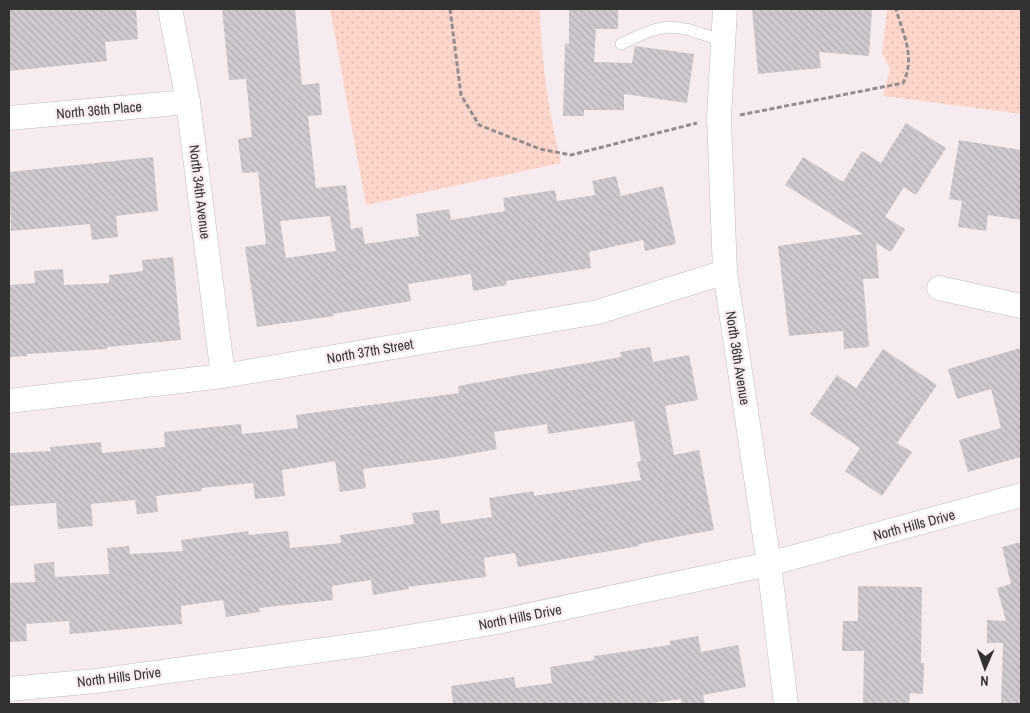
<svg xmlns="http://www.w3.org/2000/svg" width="1030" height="713" viewBox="0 0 1030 713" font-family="'Archivo Narrow',sans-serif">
<defs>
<pattern id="green-dots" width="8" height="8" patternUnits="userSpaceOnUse" patternTransform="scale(1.25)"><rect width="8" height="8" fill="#ffd6cb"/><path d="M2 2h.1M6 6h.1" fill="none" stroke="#dbb8af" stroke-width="1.8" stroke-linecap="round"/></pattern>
<pattern id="building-back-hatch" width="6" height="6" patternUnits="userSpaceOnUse" patternTransform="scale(1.25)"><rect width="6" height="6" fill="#d0c9cf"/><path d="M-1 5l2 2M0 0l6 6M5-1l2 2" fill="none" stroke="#b3adb2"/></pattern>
</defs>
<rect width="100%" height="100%" fill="#f6ecf0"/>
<g fill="url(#green-dots)">
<path d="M 330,9 L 540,9 C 541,61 549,112 561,163 L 366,205 Z"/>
<path d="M 887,9 L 1021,9 L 1021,114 L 883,96 L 890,69 L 882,53 Z"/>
</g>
<g fill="url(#building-back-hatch)" fill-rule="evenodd">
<path d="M 9,9 L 136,9 L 138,39 L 105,42 L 107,61 L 9,71 Z"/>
<path d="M 222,9 L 295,9 L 302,85 L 319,83 L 322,115 L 308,116 L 316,188 L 346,185 L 351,229 L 362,227 L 365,244 L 419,236 L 416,214 L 449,209 L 451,220 L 505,211 L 503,198 L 555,190 L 557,201 L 595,195 L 592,181 L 616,176 L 621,196 L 663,186 L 676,244 L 645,251 L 643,240 L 589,252 L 591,268 L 506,281 L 507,285 L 473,291 L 471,274 L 408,284 L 411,301 L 333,314 L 334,316 L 257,327 L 245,247 L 266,244 L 258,172 L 242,173 L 238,139 L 252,137 L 246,79 L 229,80 ZM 330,216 L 336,251 L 286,258 L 280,221 Z"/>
<path d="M 569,9 L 618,9 L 618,29 L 596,29 L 594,62 L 632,63 L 635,46 L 694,54 L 687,103 L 624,94 L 624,110 L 584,110 L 584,116 L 563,116 L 565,43 L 569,44 Z"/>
<path d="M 752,9 L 872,9 L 869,56 L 819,52 L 821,68 L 758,74 Z"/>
<path d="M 906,123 L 946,148 L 916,195 L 904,187 L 885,217 L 905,229 L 891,252 L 876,243 L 879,278 L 863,279 L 869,347 L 844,349 L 843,331 L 789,336 L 778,246 L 863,234 L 785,185 L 803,157 L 843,182 L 862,151 L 881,163 Z"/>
<path d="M 959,140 L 1021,150 L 1021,220 L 988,215 L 986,231 L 958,227 L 962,201 L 949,199 Z"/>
<path d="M 153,157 L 158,211 L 116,216 L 118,237 L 92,240 L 90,224 L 11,231 L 9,172 Z"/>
<path d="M 173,257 L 181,340 L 107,347 L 107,349 L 27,354 L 27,356 L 9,357 L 9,285 L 35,283 L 34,271 L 63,269 L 64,285 L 109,283 L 109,275 L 143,271 L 142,260 Z"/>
<path d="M 650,347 L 653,362 L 689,355 L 698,400 L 665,406 L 674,455 L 699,450 L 714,530 L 639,544 L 639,546 L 518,567 L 515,553 L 484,558 L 486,577 L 408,587 L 409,589 L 373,595 L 371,580 L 332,586 L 333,600 L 259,608 L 260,612 L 226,617 L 223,600 L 181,606 L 182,624 L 70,634 L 69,621 L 26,624 L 27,641 L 9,642 L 9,583 L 35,582 L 34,564 L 54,562 L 55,577 L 109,574 L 107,548 L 129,546 L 130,554 L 183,551 L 181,540 L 248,531 L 249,535 L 288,531 L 290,548 L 341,543 L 340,535 L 414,524 L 412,513 L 439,510 L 441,524 L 492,517 L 489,498 L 534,491 L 534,496 L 641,480 L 637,462 L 641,461 L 634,421 L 548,434 L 547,424 L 494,432 L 497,449 L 448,458 L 363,469 L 366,488 L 340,492 L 335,461 L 282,470 L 285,496 L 255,499 L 253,483 L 202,488 L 202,491 L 156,496 L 158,512 L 137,514 L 135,500 L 91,504 L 93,526 L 58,529 L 56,503 L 9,506 L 9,453 L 51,451 L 50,447 L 101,442 L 102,453 L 165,447 L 164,432 L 241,424 L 242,434 L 298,428 L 296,415 L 459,393 L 458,386 L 621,357 L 620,352 Z"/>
<path d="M 1021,348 L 1021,457 L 968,472 L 959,440 L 1001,428 L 991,389 L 957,399 L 948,369 Z"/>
<path d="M 883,349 L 937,385 L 897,443 L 912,452 L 882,496 L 845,471 L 860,448 L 810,414 L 837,375 L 856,388 Z"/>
<path d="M 1021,542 L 1021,704 L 1001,704 L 1003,643 L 987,643 L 987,620 L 1006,621 L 997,588 L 1011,584 L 1002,547 Z"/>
<path d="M 858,586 L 922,587 L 921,663 L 924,663 L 923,694 L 910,693 L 909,704 L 863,704 L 864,651 L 842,651 L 843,621 L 858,621 Z"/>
<path d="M 698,636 L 701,652 L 738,645 L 746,687 L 703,695 L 705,704 L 681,704 L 681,699 L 645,704 L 453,704 L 451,686 L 514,677 L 516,688 L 552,683 L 550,667 L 594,660 L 594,656 L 670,645 L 670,641 Z"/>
</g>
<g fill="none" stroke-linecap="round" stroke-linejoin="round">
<defs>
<path id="service" d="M 621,44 C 670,20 673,24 723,41"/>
<g id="minor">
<path d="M 170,9 L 188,102 L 223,376"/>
<path d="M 725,9 L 719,118 L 725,272 L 769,564 L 786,704"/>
<path d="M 9,118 L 188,102"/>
<path d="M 939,288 L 1021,306"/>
<path d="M 9,401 L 223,376 L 598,312 L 725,272"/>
<path d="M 9,689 L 96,681 L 367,644 L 497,622 L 769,564 L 1021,495"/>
</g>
</defs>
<use href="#service" stroke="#c4bbbe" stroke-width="12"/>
<use href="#minor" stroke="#c4bbbe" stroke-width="25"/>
<g stroke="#948d90" stroke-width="3" stroke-dasharray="5 2.5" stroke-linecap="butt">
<path d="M 450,9 L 461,95 L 479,125 L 540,149 L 571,155 L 697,123"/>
<path d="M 740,115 L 903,83 C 916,57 903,35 896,9"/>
</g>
<use href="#service" stroke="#fff" stroke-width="11"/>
<use href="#minor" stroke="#fff" stroke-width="24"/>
</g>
<g text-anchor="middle" stroke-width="4.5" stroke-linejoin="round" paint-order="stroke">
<g font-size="14" fill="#343132" stroke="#f6ecf0">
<text transform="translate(99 110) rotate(-5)" y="5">North 36th Place</text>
<text transform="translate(200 192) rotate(83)" y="5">North 34th Avenue</text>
<text transform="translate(370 351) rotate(-10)" y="5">North 37th Street</text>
<text transform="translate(738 358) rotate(81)" y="5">North 36th Avenue</text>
<text transform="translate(914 525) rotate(-15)" y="5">North Hills Drive</text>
<text transform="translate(520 617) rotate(-11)" y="5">North Hills Drive</text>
<text transform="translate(119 677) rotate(-7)" y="5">North Hills Drive</text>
</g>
</g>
<rect width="1030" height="713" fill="none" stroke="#343132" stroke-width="20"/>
<g transform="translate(985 668) rotate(182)" stroke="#f6ecf0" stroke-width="4" paint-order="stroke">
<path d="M0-4L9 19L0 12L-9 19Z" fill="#343132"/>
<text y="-8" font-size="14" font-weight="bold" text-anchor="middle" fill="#343132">N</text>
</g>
</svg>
